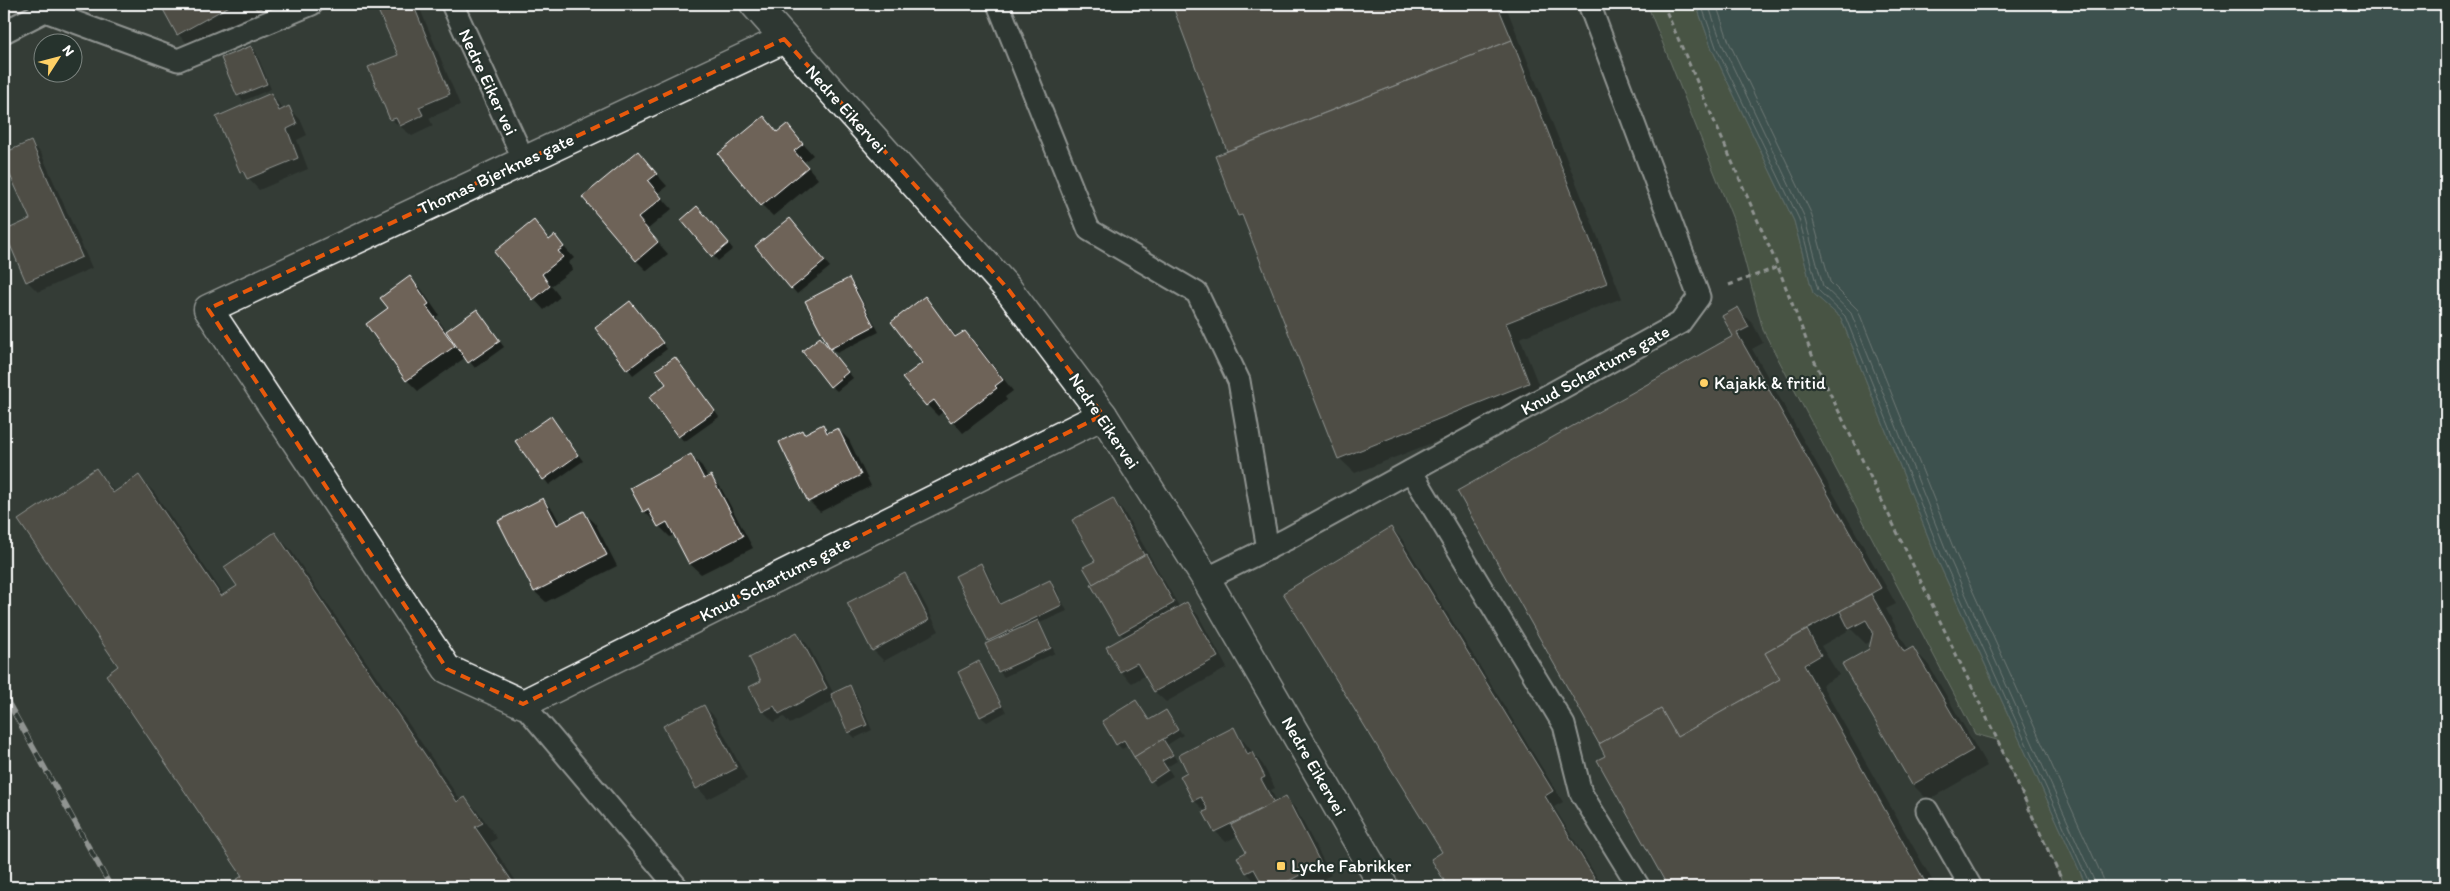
<svg xmlns="http://www.w3.org/2000/svg" width="2450" height="891" viewBox="0 0 2450 891" font-family="Itim,sans-serif">
<rect width="100%" height="100%" fill="#343d36"/>
<filter id="ink" filterUnits="userSpaceOnUse"><feTurbulence type="fractalNoise" baseFrequency=".02" numOctaves="2"/><feDisplacementMap in="SourceGraphic" scale="10" xChannelSelector="R" yChannelSelector="G"/><feConvolveMatrix kernelMatrix="1 2 1 2 8 2 1 2 1" color-interpolation-filters="sRGB"/></filter>
<g filter="url(#ink)">
<path fill="#5e7154" stroke="#aeb8aa" d="M 1647,4 L 1696,4 L 1712,49 L 1794,221 L 1813,293 L 1841,318 L 1937,559 L 2087,887 L 2065,887 L 1997,740 L 1975,734 L 1763,330 L 1735,224 Z"/>
<path fill="#466a6a" stroke="#90a6a6" d="M 1696,4 L 2446,4 L 2446,887 L 2087,887 L 1937,559 L 1841,318 L 1813,293 L 1794,221 L 1712,49 Z"/>
<g fill="#0007">
<path d="M 161,4 L 312,4 L 273,25 L 260,12 L 193,49 L 178,34 Z"/>
<path d="M 384,4 L 418,4 L 460,105 L 429,118 L 433,126 L 412,136 L 391,119 L 399,55 L 378,7 Z"/>
<path d="M 1172,4 L 1505,4 L 1622,298 L 1520,338 L 1544,399 L 1355,473 L 1339,458 L 1247,223 L 1239,215 L 1229,152 Z"/>
<path d="M 251,47 L 256,52 L 271,89 L 243,101 L 238,95 Z"/>
<path d="M 271,94 L 284,110 L 289,108 L 300,119 L 307,135 L 297,140 L 308,169 L 259,190 L 241,171 Z"/>
<path d="M 764,118 L 778,133 L 787,126 L 797,137 L 813,155 L 804,162 L 818,179 L 773,216 L 762,205 Z"/>
<path d="M 30,142 L 41,153 L 92,268 L 38,292 L 27,281 L 31,220 L 4,158 L 4,154 Z"/>
<path d="M 638,153 L 667,186 L 658,193 L 672,209 L 647,230 L 668,254 L 647,271 L 636,260 Z"/>
<path d="M 702,213 L 733,249 L 718,261 L 682,220 Z"/>
<path d="M 534,222 L 550,241 L 555,237 L 574,258 L 568,263 L 573,269 L 551,286 L 560,297 L 544,310 L 534,299 Z"/>
<path d="M 795,225 L 830,267 L 797,294 L 757,247 Z"/>
<path d="M 410,278 L 421,289 L 439,315 L 436,317 L 447,332 L 477,311 L 504,347 L 475,368 L 466,357 L 418,391 L 407,380 L 390,309 Z"/>
<path d="M 849,279 L 854,285 L 879,332 L 837,353 L 831,348 Z"/>
<path d="M 925,298 L 957,337 L 965,333 L 976,343 L 1013,391 L 1005,397 L 1007,400 L 963,433 L 944,411 L 938,416 L 918,396 L 923,363 Z"/>
<path d="M 635,308 L 667,349 L 633,375 L 597,328 Z"/>
<path d="M 1737,309 L 1753,324 L 1763,343 L 1752,349 L 1896,604 L 1886,609 L 1909,651 L 1913,649 L 1928,664 L 1987,766 L 1928,800 L 1913,785 L 1844,665 L 1870,650 L 1873,640 L 1866,644 L 1851,629 L 1821,646 L 1839,675 L 1822,685 L 1936,887 L 1670,887 L 1599,761 L 1607,756 L 1735,336 Z"/>
<path d="M 825,344 L 853,378 L 837,391 L 831,386 Z"/>
<path d="M 675,358 L 719,417 L 684,442 L 651,397 L 668,385 Z"/>
<path d="M 551,418 L 583,461 L 549,485 L 517,442 Z"/>
<path d="M 823,426 L 830,433 L 838,429 L 849,440 L 871,486 L 820,512 L 809,501 L 802,432 L 805,435 Z"/>
<path d="M 691,456 L 702,466 L 708,478 L 711,477 L 721,488 L 753,548 L 701,574 L 690,564 L 675,534 L 670,537 L 644,511 L 632,488 Z"/>
<path d="M 95,469 L 116,493 L 139,477 L 154,492 L 224,595 L 238,586 L 275,534 L 290,549 L 461,801 L 465,798 L 480,814 L 497,838 L 490,843 L 520,887 L 227,887 L 244,876 L 120,667 Z"/>
<path d="M 543,499 L 553,510 L 561,525 L 584,513 L 595,523 L 617,566 L 546,602 L 535,592 L 500,521 Z"/>
<path d="M 1112,499 L 1123,510 L 1180,608 L 1187,604 L 1198,615 L 1227,668 L 1166,702 L 1155,692 L 1146,675 L 1132,683 L 1121,672 L 1108,648 L 1125,638 L 1120,633 L 1096,561 Z"/>
<path d="M 1391,528 L 1402,539 L 1563,802 L 1554,807 L 1603,887 L 1450,887 L 1433,860 L 1444,853 Z"/>
<path d="M 980,565 L 986,570 L 1002,605 L 1050,582 L 1055,587 L 1067,611 L 1040,623 L 1055,653 L 1004,677 L 999,671 L 992,643 L 989,640 Z"/>
<path d="M 904,575 L 915,585 L 939,631 L 884,661 L 873,650 Z"/>
<path d="M 797,633 L 807,644 L 834,694 L 850,687 L 855,692 L 872,730 L 855,738 L 849,732 L 835,700 L 790,724 L 784,717 L 774,722 L 763,711 L 763,681 Z"/>
<path d="M 979,663 L 984,668 L 1006,712 L 987,722 L 981,717 L 959,673 Z"/>
<path d="M 1136,702 L 1150,720 L 1165,711 L 1183,735 L 1167,745 L 1177,761 L 1167,767 L 1173,776 L 1156,786 L 1129,745 L 1122,749 L 1117,744 Z"/>
<path d="M 704,706 L 715,717 L 747,779 L 708,799 L 698,788 L 665,727 Z"/>
<path d="M 1233,728 L 1263,765 L 1275,788 L 1271,790 L 1277,802 L 1286,798 L 1296,809 L 1331,875 L 1308,887 L 1266,887 L 1262,881 L 1257,883 L 1247,873 L 1247,852 L 1239,835 L 1226,842 L 1215,831 L 1206,812 L 1194,800 L 1189,772 Z"/>
</g>
<g fill="none" stroke-linecap="round" stroke-linejoin="round">
<g stroke="#b5c3c3" stroke-width="1">
<path d="M 1701,4 L 1716,47 L 1799,219 L 1818,290 L 1845,316 L 1942,557 L 2091,887"/>
<path d="M 1708,4 L 1722,44 L 1804,216 L 1823,286 L 1851,313 L 1948,555 L 2097,887"/>
<path d="M 1716,4 L 1729,42 L 1811,213 L 1830,282 L 1858,310 L 1955,552 L 2103,878 L 2105,887"/>
</g>
</g>
<g fill="#6e6359" stroke="#fff">
<path d="M 160,4 L 233,4 L 177,35 Z"/>
<path d="M 253,4 L 269,4 L 257,10 Z"/>
<path d="M 381,4 L 413,4 L 450,94 L 419,107 L 423,115 L 400,126 L 396,118 L 390,120 L 368,67 L 398,55 L 376,6 Z"/>
<path d="M 1182,4 L 1497,4 L 1512,40 L 1227,151 L 1173,7 Z"/>
<path d="M 1512,40 L 1607,283 L 1506,323 L 1529,383 L 1338,459 L 1242,215 L 1238,216 L 1215,156 Z"/>
<path d="M 251,46 L 267,84 L 237,96 L 221,58 Z"/>
<path d="M 271,93 L 279,111 L 289,106 L 297,124 L 287,129 L 298,158 L 247,179 L 243,171 L 240,172 L 216,117 Z"/>
<path d="M 764,116 L 777,132 L 787,124 L 803,144 L 794,151 L 808,167 L 761,206 L 718,154 Z"/>
<path d="M 31,141 L 82,257 L 26,282 L 4,231 L 30,219 L 4,162 L 4,153 Z"/>
<path d="M 638,151 L 657,174 L 648,181 L 662,198 L 638,218 L 658,242 L 636,261 L 582,197 Z"/>
<path d="M 697,206 L 729,243 L 712,257 L 681,220 Z"/>
<path d="M 790,218 L 825,261 L 791,289 L 755,246 Z"/>
<path d="M 534,220 L 549,240 L 555,235 L 564,247 L 558,251 L 563,257 L 542,274 L 550,286 L 533,300 L 494,252 Z"/>
<path d="M 410,276 L 429,304 L 426,306 L 455,346 L 406,381 L 366,324 L 388,308 L 380,298 Z"/>
<path d="M 849,278 L 874,326 L 830,349 L 805,301 Z"/>
<path d="M 925,296 L 955,337 L 965,331 L 1003,380 L 995,386 L 997,388 L 951,423 L 934,400 L 926,406 L 902,378 L 922,363 L 891,322 Z"/>
<path d="M 630,301 L 663,343 L 627,370 L 595,328 Z"/>
<path d="M 1738,307 L 1749,327 L 1737,333 L 1881,588 L 1765,653 L 1780,679 L 1677,737 L 1661,709 L 1599,744 L 1457,491 L 1733,336 L 1722,316 Z"/>
<path d="M 477,309 L 500,341 L 468,363 L 446,331 Z"/>
<path d="M 820,337 L 848,372 L 830,387 L 802,351 Z"/>
<path d="M 675,357 L 715,411 L 678,437 L 649,397 L 666,384 L 656,370 Z"/>
<path d="M 551,416 L 578,455 L 543,480 L 515,441 Z"/>
<path d="M 823,424 L 827,433 L 838,428 L 861,475 L 808,502 L 779,442 L 802,430 L 804,434 Z"/>
<path d="M 691,454 L 704,479 L 711,475 L 743,536 L 689,564 L 667,522 L 658,527 L 648,509 L 643,512 L 630,488 Z"/>
<path d="M 96,468 L 113,493 L 139,475 L 221,596 L 237,586 L 224,567 L 275,532 L 457,802 L 465,797 L 483,823 L 475,827 L 516,887 L 225,887 L 242,876 L 106,675 L 118,666 L 18,520 Z"/>
<path d="M 543,498 L 557,525 L 584,511 L 607,555 L 534,592 L 498,521 Z"/>
<path d="M 1113,498 L 1144,555 L 1093,584 L 1083,567 L 1095,561 L 1072,520 Z"/>
<path d="M 1391,527 L 1553,791 L 1545,796 L 1600,887 L 1448,887 L 1431,859 L 1442,852 L 1283,593 Z"/>
<path d="M 1146,554 L 1174,603 L 1119,634 L 1091,585 Z"/>
<path d="M 981,563 L 1000,604 L 1050,580 L 1062,605 L 988,641 L 955,576 Z"/>
<path d="M 905,573 L 929,620 L 872,651 L 847,603 Z"/>
<path d="M 1871,594 L 1904,652 L 1913,647 L 1973,750 L 1912,785 L 1842,664 L 1869,649 L 1873,632 L 1866,620 L 1849,629 L 1840,611 Z"/>
<path d="M 1187,602 L 1218,657 L 1154,692 L 1137,663 L 1120,672 L 1106,647 Z"/>
<path d="M 1038,620 L 1051,648 L 998,672 L 985,644 Z"/>
<path d="M 1807,630 L 1821,655 L 1804,665 L 1928,887 L 1668,887 L 1597,760 L 1605,756 L 1599,744 L 1661,709 L 1677,737 L 1780,679 L 1765,653 Z"/>
<path d="M 797,632 L 827,688 L 779,714 L 774,706 L 762,712 L 749,687 L 761,681 L 749,657 Z"/>
<path d="M 979,661 L 1002,706 L 980,717 L 958,672 Z"/>
<path d="M 850,685 L 867,725 L 848,733 L 831,694 Z"/>
<path d="M 1136,700 L 1149,720 L 1166,710 L 1178,730 L 1134,757 L 1124,740 L 1116,745 L 1102,721 Z"/>
<path d="M 704,705 L 737,768 L 696,789 L 663,726 Z"/>
<path d="M 1234,727 L 1248,755 L 1252,752 L 1265,777 L 1261,779 L 1274,803 L 1214,832 L 1203,812 L 1208,810 L 1201,797 L 1193,801 L 1180,776 L 1187,772 L 1179,755 Z"/>
<path d="M 1163,739 L 1173,755 L 1162,761 L 1168,770 L 1150,782 L 1134,757 Z"/>
<path d="M 1286,796 L 1321,864 L 1277,887 L 1264,887 L 1254,869 L 1246,873 L 1237,857 L 1246,852 L 1231,825 Z"/>
</g>
<g fill="none" stroke-linecap="round" stroke-linejoin="round">
<defs>
<g id="service">
<path d="M 452,4 L 524,160"/>
<path d="M 998,4 L 1089,230 L 1197,293 L 1239,381 L 1268,549"/>
<path d="M 4,32 L 45,11 L 178,60 L 312,4"/>
<path d="M 1411,471 L 1564,725 L 1581,793 L 1639,887"/>
<path d="M 1206,579 L 1287,539 L 1680,323 L 1699,297 L 1589,4"/>
<path d="M 523,704 L 677,887"/>
<path d="M 1927,810 L 1971,887"/>
</g>
<path id="minor" d="M 784,39 L 208,309 L 447,669 L 523,704 L 1103,415"/>
<path id="secondary" d="M 754,4 L 1008,289 L 1103,415 L 1206,579 L 1384,887"/>
</defs>
<use href="#service" stroke="#fff" stroke-width="25"/>
<use href="#minor" stroke="#fff" stroke-width="31"/>
<use href="#secondary" stroke="#fff" stroke-width="31"/>
<g stroke="#fff" stroke-width="3" stroke-dasharray="5 4" stroke-linecap="butt">
<path d="M 1663,4 L 1778,267 L 1814,360 L 1997,739 L 2065,887"/>
<path d="M 1729,285 L 1778,267"/>
</g>
<use href="#service" stroke="#26332d" stroke-width="21"/>
<use href="#minor" stroke="#26332d" stroke-width="28"/>
<use href="#secondary" stroke="#26332d" stroke-width="28"/>
<defs>
<path id="rail" d="M 4,695 L 111,887"/>
</defs>
<use href="#rail" stroke="#fff" stroke-width="5.5"/>
<use href="#rail" stroke="#26332d" stroke-width="4" stroke-dasharray="11" stroke-linecap="butt"/>
</g>
</g>
<path d="M0 0H2450V891H0ZM 784,39 L 1008,289 L 1103,415 L 523,704 L 447,669 L 208,309 Z" fill="#343d36" fill-opacity=".55" fill-rule="evenodd"/>
<path fill="none" stroke="#e8590c" stroke-width="4" stroke-dasharray="10 6" stroke-linejoin="round" d="M 784,39 L 1008,289 L 1103,415 L 523,704 L 447,669 L 208,309 Z"/>
<g fill="#ffd166" stroke="#26332d" stroke-width="2">
<circle cx="1704" cy="383" r="5"/>
<rect x="1276" y="861" width="10" height="10" rx="2.5"/>
</g>
<g text-anchor="middle" stroke-width="4.5" stroke-linejoin="round" paint-order="stroke">
<g font-size="18" fill="#fff" stroke="#26332d">
<text transform="translate(488 82) rotate(65)" y="6">Nedre Eiker vei</text>
<text transform="translate(846 109) rotate(48)" y="6">Nedre Eikervei</text>
<text transform="translate(496 174) rotate(-25)" y="6">Thomas Bjerknes gate</text>
<text transform="translate(1595 370) rotate(-29)" y="6">Knud Schartums gate</text>
<text transform="translate(1104 421) rotate(56)" y="6">Nedre Eikervei</text>
<text transform="translate(775 579) rotate(-27)" y="6">Knud Schartums gate</text>
<text transform="translate(1314 766) rotate(60)" y="6">Nedre Eikervei</text>
</g>
<g font-size="18" fill="#fff" stroke="#26332d" text-anchor="start">
<text x="1714" y="389">Kajakk &amp; fritid</text>
<text x="1291" y="872">Lyche Fabrikker</text>
</g>
</g>
<rect width="2450" height="891" fill="none" stroke="#26332d" stroke-width="20"/>
<rect x="10" y="10" width="2430" height="871" fill="none" stroke="#fff" stroke-width="2" filter="url(#ink)"/>
<g transform="translate(58 58) rotate(54)"><circle r="24" fill="#26332d" stroke="#7d8581"/>
<path d="M0-4L9 19L0 12L-9 19Z" fill="#ffd166"/>
<text y="-8" font-size="14" font-weight="bold" text-anchor="middle" fill="#ffffff">N</text>
</g>
</svg>
